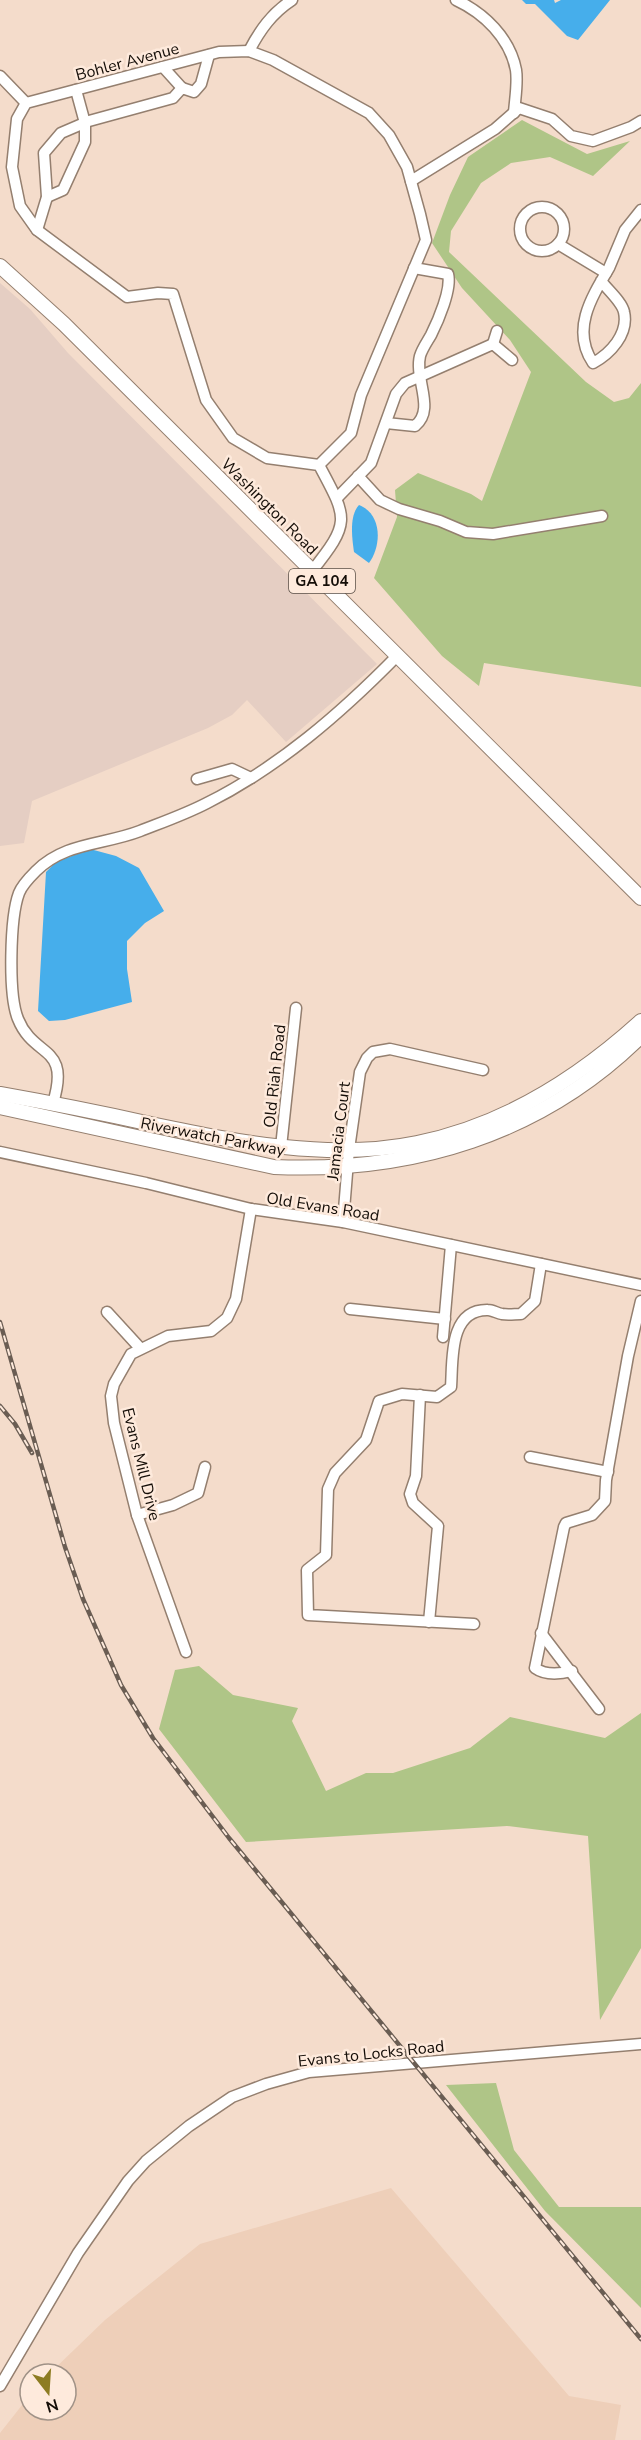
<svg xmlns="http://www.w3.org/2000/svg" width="641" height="2440" viewBox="0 0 641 2440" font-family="'Nunito Sans',sans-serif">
<rect width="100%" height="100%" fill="#f4dccb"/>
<path fill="#e5cec3" d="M 0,283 L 30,309 L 68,353 L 377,664 L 286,742 L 247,700 L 232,715 L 208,728 L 32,801 L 24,843 L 0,846 Z"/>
<path fill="#eecfb9" d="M 391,2188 L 569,2396 L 621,2405 L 615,2440 L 0,2440 L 0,2433 L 30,2395 L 30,2410 L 66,2410 L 66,2374 L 49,2374 L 105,2320 L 200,2244 Z"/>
<g fill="#afc587">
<path d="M 522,120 L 587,154 L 630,141 L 593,176 L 550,157 L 511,163 L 481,183 L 451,231 L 449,252 L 586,382 L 614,402 L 629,398 L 641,383 L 641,687 L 484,663 L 479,686 L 442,656 L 374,578 L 397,517 L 395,490 L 418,473 L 471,494 L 482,501 L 531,372 L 510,340 L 462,288 L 432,243 L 450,195 L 468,157 Z"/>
<path d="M 199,1666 L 233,1695 L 298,1708 L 292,1721 L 326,1791 L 366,1773 L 393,1773 L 470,1748 L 510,1717 L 605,1738 L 641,1713 L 641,1948 L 600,2020 L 588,1836 L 507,1826 L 246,1842 L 159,1729 L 175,1670 Z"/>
<path d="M 496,2083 L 514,2150 L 559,2207 L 641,2207 L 641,2308 L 545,2211 L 446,2085 Z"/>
</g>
<g fill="#46aeeb">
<path d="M 522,0 L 554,0 L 555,3 L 561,0 L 610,0 L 578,40 L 567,36 L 535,4 L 526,4 Z"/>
<path d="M 359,505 C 382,514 382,545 369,563 L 354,552 C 352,538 349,516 359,505 Z"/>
<path d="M 90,849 L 116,856 L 139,868 L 164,911 L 145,923 L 127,941 L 127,969 L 132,1002 L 65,1020 L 49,1021 L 38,1011 L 46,872 L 56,862 Z"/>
</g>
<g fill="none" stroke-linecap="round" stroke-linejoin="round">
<defs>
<g id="minor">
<path d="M 456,0 C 484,13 510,38 516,70 C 518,83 515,99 514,113"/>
<path d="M 249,51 C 260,30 272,13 292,0"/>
<path d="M 163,67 L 182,88"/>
<path d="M 0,76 L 26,103"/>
<path d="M 411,181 L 495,129 L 519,108 L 552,119 L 571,136 L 593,141 L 631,127 L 641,121"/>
<path d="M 47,197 L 63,190 L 85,142 L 85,123 L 76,90"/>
<circle cx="542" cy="229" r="22"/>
<path d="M 37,230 L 47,197 L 44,153 L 61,133 L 89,121 L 173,98 L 182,88 L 194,92 L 201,84 L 209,55"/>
<path d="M 558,244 L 606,273"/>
<path d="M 601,281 C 608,290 622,302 624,312 C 629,334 610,354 593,363 C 571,330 591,298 609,268 L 625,230 L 641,210"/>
<path d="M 493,344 L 497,331"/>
<path d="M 386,423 L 415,426 C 436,409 414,379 420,356 C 422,349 427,342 431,335 C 438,321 452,289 448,274 L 414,268"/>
<path d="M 358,476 L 380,500 L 399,509 L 440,521 L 466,532 L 493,534 L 602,516"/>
<path d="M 337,498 L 371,463 L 396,394 L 405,383 L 493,344 L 512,360"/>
<path d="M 312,571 C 351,522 348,519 319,465 L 267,458 L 233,438 L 206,400 L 173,294 L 158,293 L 127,297 L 37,230 L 20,206 L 12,167 L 17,119 L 26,103 L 219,52 L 249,51 L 273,60 L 369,113 L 389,135 L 407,167 L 420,214 L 426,240 L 361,395 L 351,433 L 319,465"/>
<path d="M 197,779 L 232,769 L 251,778"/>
<path d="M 53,1103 C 71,1044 34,1059 18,1019 C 8,995 10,917 19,893 C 22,885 30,877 36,871 C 65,842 104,845 140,831 C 163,822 186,814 207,803 C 279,767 341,713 397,656"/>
<path d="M 281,1147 L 296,1008"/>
<path d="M 0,1152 L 146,1183 L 251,1209 L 343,1222 L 641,1285"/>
<path d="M 343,1222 L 349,1149 L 360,1072 L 367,1058 L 373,1052 L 390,1049 L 483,1070"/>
<path d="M 350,1309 L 445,1319"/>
<path d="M 107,1312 L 140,1348"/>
<path d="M 443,1337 L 451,1245"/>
<path d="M 420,1395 L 416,1476 L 410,1494 L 413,1503 L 438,1526 L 429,1622"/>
<path d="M 530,1457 L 608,1472"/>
<path d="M 137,1515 L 173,1505 L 198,1493 L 205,1467"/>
<path d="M 474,1624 L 308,1615 L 307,1570 L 326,1555 L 328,1489 L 335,1473 L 366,1440 L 379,1401 L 402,1394 L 437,1397 L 451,1387 C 453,1361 448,1309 488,1310 C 492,1310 497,1313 502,1314 C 508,1315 515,1314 521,1314 L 535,1301 L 541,1264"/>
<path d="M 541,1633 L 599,1709"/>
<path d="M 186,1652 L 137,1515 L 114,1423 L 111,1396 L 114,1384 L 131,1354 L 168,1336 L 211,1331 L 227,1318 L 236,1299 L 251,1209"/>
<path d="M 572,1671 C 560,1674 546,1676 535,1668 L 564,1527 L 566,1523 L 592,1515 L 605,1501 L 606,1480 L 628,1356 L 641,1301"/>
<path d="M 0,2386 L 78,2253 L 128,2181 L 146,2161 L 189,2126 L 232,2097 L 266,2084 L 309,2072 L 641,2044"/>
</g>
<g id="major">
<path d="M 0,266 L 64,324 L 641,898"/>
<path d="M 0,1094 C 51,1103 101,1113 151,1124 C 238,1142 329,1161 417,1143 C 503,1126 577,1079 641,1021"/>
<path d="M 0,1107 L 274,1167 C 412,1173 541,1135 641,1036"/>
</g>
</defs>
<use href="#minor" stroke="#947f6f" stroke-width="13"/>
<use href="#major" stroke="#947f6f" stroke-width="16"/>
<use href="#minor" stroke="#fff" stroke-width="10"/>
<use href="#major" stroke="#fff" stroke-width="14"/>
<defs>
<g id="rail">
<path d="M 0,1322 L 65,1547 L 83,1599 L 121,1685 L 153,1738 L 229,1838 L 641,2339"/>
<path d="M 0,1406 L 15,1424 L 32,1453"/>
</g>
</defs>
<use href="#rail" stroke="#6a5d53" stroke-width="4.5"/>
<use href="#rail" stroke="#feeadc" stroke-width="2" stroke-dasharray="7" stroke-linecap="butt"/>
</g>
<g text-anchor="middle" stroke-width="5" stroke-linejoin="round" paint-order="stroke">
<rect fill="#feeadc" stroke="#5a4f47" stroke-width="1.5" x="289" y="569" width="66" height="24" rx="4.5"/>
<g font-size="15" font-weight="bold" fill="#140d07">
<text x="322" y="586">GA 104</text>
</g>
<g font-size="16" fill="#140d07" stroke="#feeadc">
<text transform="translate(127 61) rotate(-15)" y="6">Bohler Avenue</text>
<text transform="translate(270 506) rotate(45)" y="6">Washington Road</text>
<text transform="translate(274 1076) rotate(-84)" y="6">Old Riah Road</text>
<text transform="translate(338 1131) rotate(-83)" y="6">Jamacia Court</text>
<text transform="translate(213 1136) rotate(11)" y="6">Riverwatch Parkway</text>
<text transform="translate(323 1206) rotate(9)" y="6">Old Evans Road</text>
<text transform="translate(142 1464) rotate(76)" y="6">Evans Mill Drive</text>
<text transform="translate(371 2053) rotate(-6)" y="6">Evans to Locks Road</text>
</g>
</g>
<g transform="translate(48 2392) rotate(163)"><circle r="28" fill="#feeadc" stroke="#a09287" stroke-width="1.5"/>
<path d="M0-4.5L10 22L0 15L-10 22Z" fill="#8d7c22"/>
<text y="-9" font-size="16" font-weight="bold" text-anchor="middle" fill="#140d07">N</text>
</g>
</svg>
